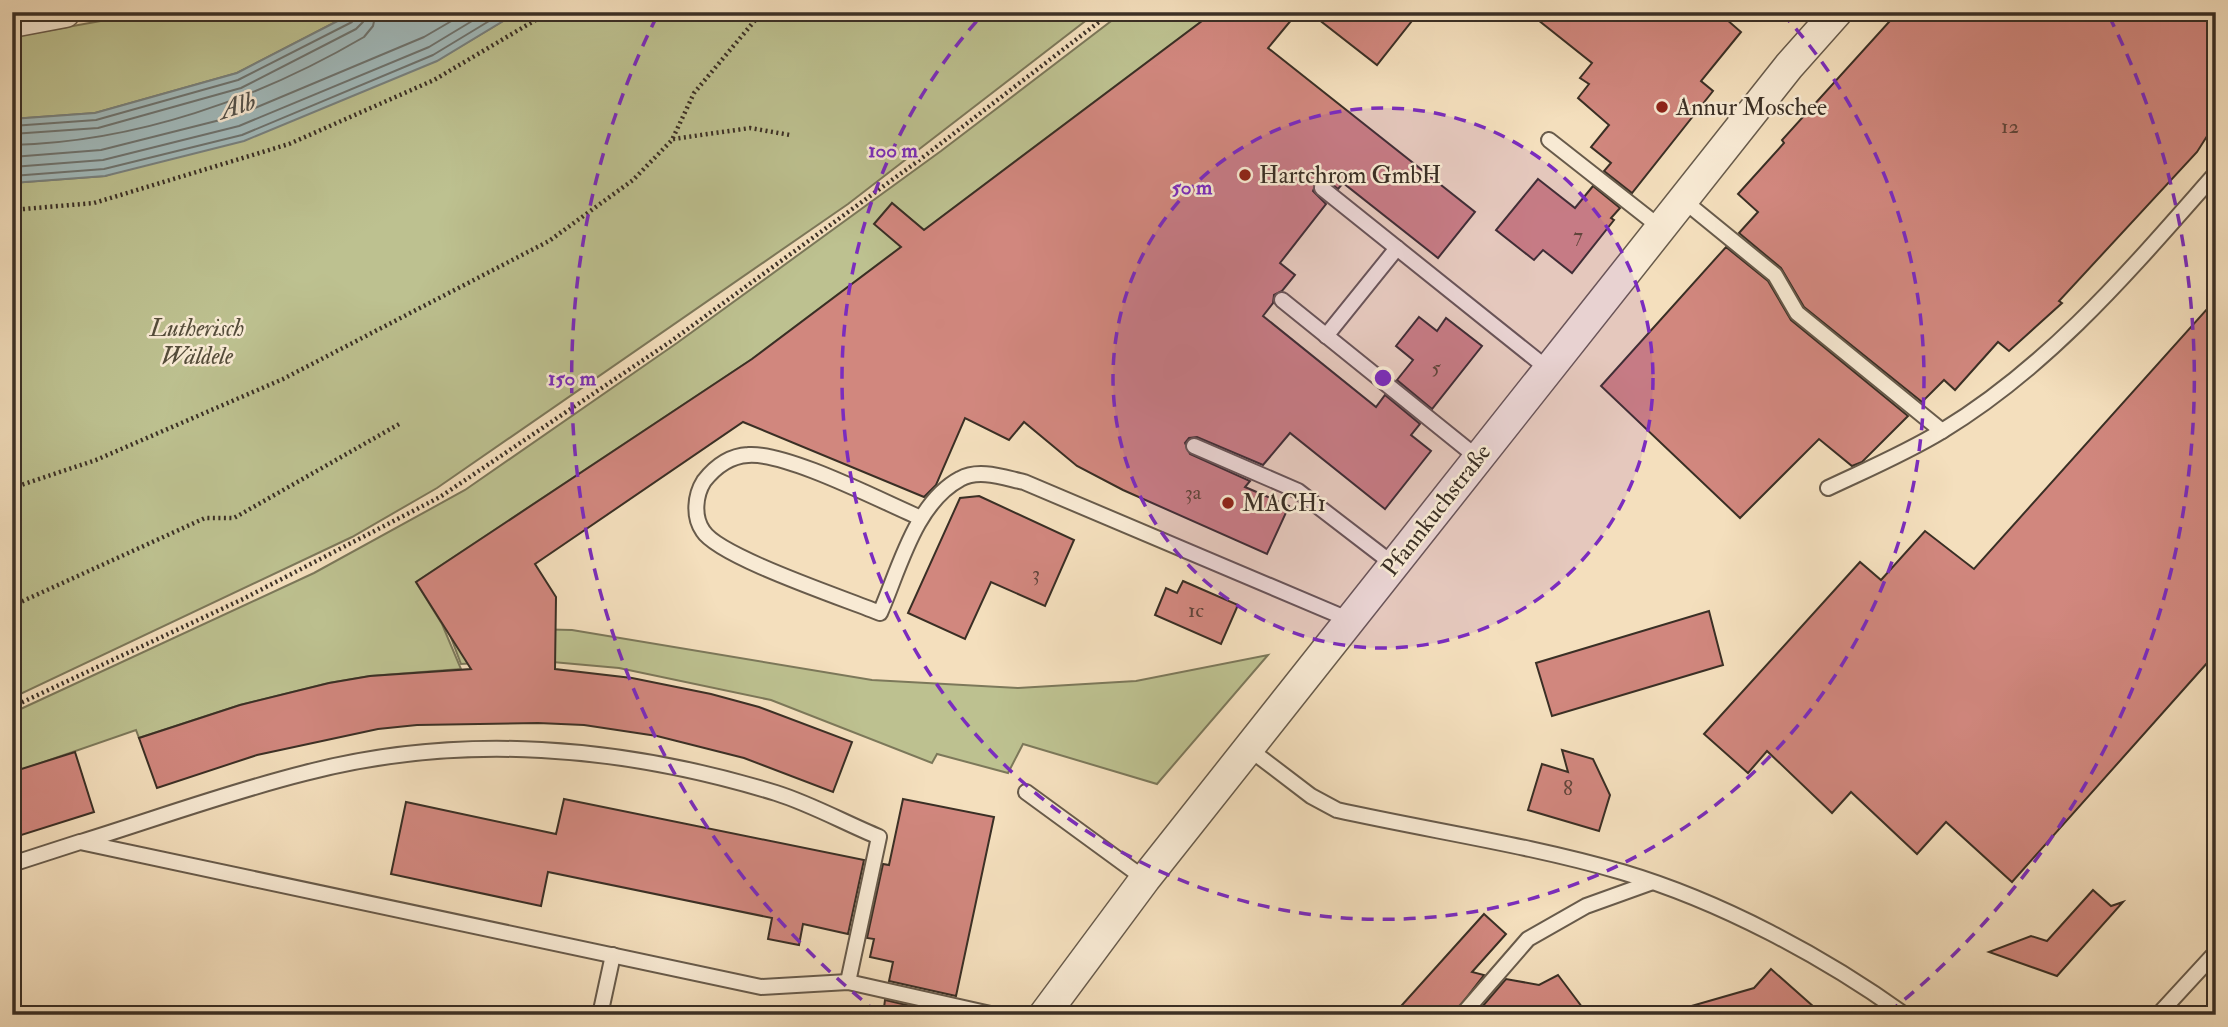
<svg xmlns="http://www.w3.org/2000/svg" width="2228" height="1027" viewBox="0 0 2228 1027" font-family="'IM FELL Double Pica',serif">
<rect width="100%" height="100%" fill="#f4dfbd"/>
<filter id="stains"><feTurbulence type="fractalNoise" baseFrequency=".00286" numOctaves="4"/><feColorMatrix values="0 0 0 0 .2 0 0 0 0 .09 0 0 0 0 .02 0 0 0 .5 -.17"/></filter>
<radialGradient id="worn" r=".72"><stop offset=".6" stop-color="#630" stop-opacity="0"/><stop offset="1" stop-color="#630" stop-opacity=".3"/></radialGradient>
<g fill="#bdc190" stroke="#7c785a" stroke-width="2">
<path d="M 130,12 L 355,12 L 237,73 L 95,113 L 12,119 L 12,37 L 106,20 Z"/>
<path d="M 518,12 L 1097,12 L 848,204 L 437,488 L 352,537 L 12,698 L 12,183 L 105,176 L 436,61 Z"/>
<path d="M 1123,12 L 1214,12 L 924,230 L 893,204 L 901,247 L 752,359 L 416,582 L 442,624 L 461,669 L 370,676 L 329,683 L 240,705 L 139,738 L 136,730 L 12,773 L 12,713 L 314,573 L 465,490 L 677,343 L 941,151 Z"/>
<path d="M 447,627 L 572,630 L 872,680 L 1018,688 L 1136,681 L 1268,655 L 1157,784 L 1023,744 L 1008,773 L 937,754 L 932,763 L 771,700 L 619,668 L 530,660 L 461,664 Z"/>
</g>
<path fill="#a1babc" stroke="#788280" stroke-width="2" d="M 355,12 L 518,12 L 437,61 L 244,141 L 105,176 L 12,183 L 12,119 L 95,113 L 237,73 Z"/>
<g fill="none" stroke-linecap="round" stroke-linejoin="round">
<g stroke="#6e7470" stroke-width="2">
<path d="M 12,126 L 96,120 L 238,80 L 352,22 L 356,12"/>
<path d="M 12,134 L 98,128 L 241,88 L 356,29 L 363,22 L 365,12"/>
<path d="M 12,145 C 136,142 258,99 364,37 L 373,26 L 376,12"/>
<path d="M 12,157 L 101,150 L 236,116 L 424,37 L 467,12"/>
<path d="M 12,167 L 103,160 L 239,126 L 429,47 L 487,12"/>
<path d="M 12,176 L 104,169 L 242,135 L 433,55 L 504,12"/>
</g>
</g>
<g fill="#d1877e" stroke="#3a2f25" stroke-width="2">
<path d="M 1214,12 L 1298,12 L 1268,48 L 1475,212 L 1438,258 L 1343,183 L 1338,189 L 1327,180 L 1318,179 L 1313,191 L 1326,204 L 1280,263 L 1295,275 L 1282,291 L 1274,295 L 1273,303 L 1263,316 L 1376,407 L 1385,395 L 1420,424 L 1411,435 L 1431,451 L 1385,509 L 1290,433 L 1263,465 L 1197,437 L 1189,438 L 1185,443 L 1190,454 L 1250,481 L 1245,487 L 1289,506 L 1267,554 L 1123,490 L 1077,466 L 1024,422 L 1009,440 L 965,418 L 936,485 L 924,497 L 743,422 L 535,564 L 556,597 L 555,669 L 632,678 L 711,694 L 759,707 L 852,742 L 833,792 L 744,758 L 657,736 L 584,725 L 538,723 L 417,725 L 378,729 L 257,755 L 157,788 L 139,738 L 240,705 L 329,683 L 370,676 L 471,669 L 416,582 L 752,359 L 901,247 L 874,224 L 892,203 L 924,230 Z"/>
<path d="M 1309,12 L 1419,12 L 1377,65 Z"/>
<path d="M 1528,12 L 1718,12 L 1741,32 L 1701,81 L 1713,91 L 1632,193 L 1604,171 L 1611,163 L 1591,147 L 1609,125 L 1578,98 L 1589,84 L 1580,78 L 1592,63 Z"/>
<path d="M 1898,12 L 2207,12 L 2216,20 L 2216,122 L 2197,152 L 2059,301 L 2062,303 L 2009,351 L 1998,342 L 1955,390 L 1944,380 L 1922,402 L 1804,307 L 1781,268 L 1739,233 L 1758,212 L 1738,194 L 1784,143 L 1782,140 Z"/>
<path d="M 1538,179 L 1575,208 L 1593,186 L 1620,208 L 1611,218 L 1614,220 L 1572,273 L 1543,250 L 1534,260 L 1496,230 Z"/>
<path d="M 1726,247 L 1768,281 L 1791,320 L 1908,416 L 1862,462 L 1852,466 L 1819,439 L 1740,518 L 1601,386 Z"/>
<path d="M 2216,299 L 2216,653 L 2012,882 L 1946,822 L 1917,854 L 1851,792 L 1832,813 L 1767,751 L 1748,773 L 1704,734 L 1860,562 L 1881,580 L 1925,531 L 1974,569 Z"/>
<path d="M 1419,317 L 1437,331 L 1446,318 L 1482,346 L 1432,409 L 1397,380 L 1413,360 L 1396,346 Z"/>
<path d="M 979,496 L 1074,540 L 1045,606 L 991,582 L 965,639 L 908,613 L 960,498 Z"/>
<path d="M 1183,581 L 1238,605 L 1221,644 L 1155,615 L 1166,588 L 1177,593 Z"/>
<path d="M 1709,611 L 1723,665 L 1552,716 L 1536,663 Z"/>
<path d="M 1562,750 L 1593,759 L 1610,795 L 1599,831 L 1528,810 L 1542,764 L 1568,772 Z"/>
<path d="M 75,752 L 94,812 L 12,838 L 12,772 Z"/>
<path d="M 564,799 L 864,860 L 848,934 L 803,924 L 799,945 L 768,939 L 772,918 L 548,872 L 541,906 L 391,874 L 406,802 L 556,834 Z"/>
<path d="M 903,799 L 994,817 L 956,996 L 889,981 L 893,962 L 870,957 L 874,939 L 867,938 L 883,864 L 889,865 Z"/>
<path d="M 2093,890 L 2111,906 L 2123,902 L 2057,976 L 1989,952 L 2031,936 L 2047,941 Z"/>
<path d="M 1484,914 L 1506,934 L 1472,972 L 1484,975 L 1453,1015 L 1393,1015 Z"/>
<path d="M 1771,969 L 1823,1015 L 1689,1015 L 1688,1007 L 1754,988 Z"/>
<path d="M 1558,975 L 1588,1015 L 1475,1015 L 1506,979 L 1539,985 Z"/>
<path d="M 885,1000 L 950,1015 L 883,1015 Z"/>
</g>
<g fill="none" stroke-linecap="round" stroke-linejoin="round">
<defs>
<g id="lane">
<path d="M 1549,140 L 1661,228"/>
<path d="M 1322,188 L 1548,369"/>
<path d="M 1683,200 L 1775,275 L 1797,313 L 1942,431"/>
<path d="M 1282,300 L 1478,458"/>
<path d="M 1326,336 L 1397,248"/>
<path d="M 1194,446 L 1298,491 L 1393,564"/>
<path d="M 1828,488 C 1866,470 1906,453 1942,431 C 2051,365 2132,268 2216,173"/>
<path d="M 921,518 C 881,501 787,452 748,455 C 729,456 715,467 704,481 C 695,495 693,517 703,531 C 719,557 846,599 880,613 C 899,570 915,503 960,479 C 979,468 1005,478 1024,482 L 1350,620"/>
<path d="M 1248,748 L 1311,796 L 1337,810 C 1432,831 1529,845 1622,872 C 1720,901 1823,956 1905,1015"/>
<path d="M 1026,792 L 1145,879"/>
<path d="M 81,842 C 155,819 229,792 305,773 C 461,732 623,746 776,793 C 811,804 845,823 879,837 L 848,982"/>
<path d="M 12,864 L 80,842 L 761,987 L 848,982 L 995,1015"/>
<path d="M 600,1015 L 613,955"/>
<path d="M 1462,1015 L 1528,939 L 1586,906 L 1650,883"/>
<path d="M 2158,1015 L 2216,952"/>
</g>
<g id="street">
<path d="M 12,22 L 65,12"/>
<path d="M 1044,1015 L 1145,879 L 1789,66 L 1837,12"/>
</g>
</defs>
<use href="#lane" stroke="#685b4b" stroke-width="18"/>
<use href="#street" stroke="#685b4b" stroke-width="33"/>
<g stroke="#3a2f25" stroke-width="4.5" stroke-dasharray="2 3.5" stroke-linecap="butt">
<path d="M 673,139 L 750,128 L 790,135"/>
<path d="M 12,210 L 94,203 L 289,144 L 434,80 L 549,12"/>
<path d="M 12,488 L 96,460 L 283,379 L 549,241 L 633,180 L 672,140 L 694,93 L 762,12"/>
<path d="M 12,606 L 205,518 L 234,518 L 401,423"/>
<path d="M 12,707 L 243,599 L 440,497 L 670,342 L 918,161 L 1112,12"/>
</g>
<use href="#lane" stroke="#f8ead4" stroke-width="14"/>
<use href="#street" stroke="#f8ead4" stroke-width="30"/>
</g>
<circle cx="1383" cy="378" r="270" fill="#7b2cbf" fill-opacity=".12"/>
<g fill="none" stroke="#7b2cbf" stroke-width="3.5" stroke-dasharray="12 9">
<circle cx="1383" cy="378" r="270"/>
<path d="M1782 13A541 541 0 1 1 984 13"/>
<path d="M878 1013A811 811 0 0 1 657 16M2109 16A811 811 0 0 1 1888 1013"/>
</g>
<g fill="#8f2418" stroke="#f8ead4" stroke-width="2.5">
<circle cx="1662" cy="107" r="7"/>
<circle cx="1245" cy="175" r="7"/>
<circle cx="1228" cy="503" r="7"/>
</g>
<g text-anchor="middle" stroke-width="5" stroke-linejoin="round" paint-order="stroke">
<g font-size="21" fill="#60453b">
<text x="2010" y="133">12</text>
<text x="1578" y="242">7</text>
<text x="1436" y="374">5</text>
<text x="1193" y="499">3a</text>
<text x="1036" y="580">3</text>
<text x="1196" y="617">1c</text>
<text x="1568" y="795">8</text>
</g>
<g font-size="24" fill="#3a2f25" stroke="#f8ead4" text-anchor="start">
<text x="1676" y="115">Annur Moschee</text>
<text x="1259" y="183">Hartchrom GmbH</text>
<text x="1242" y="511">MACH1</text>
</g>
<g font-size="24" font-style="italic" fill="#544c3a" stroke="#f8ead4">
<text x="197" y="336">Lutherisch<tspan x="197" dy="28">Wäldele</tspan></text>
</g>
<g font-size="24" fill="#3a2f25" stroke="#f8ead4">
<text transform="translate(1436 510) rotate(-52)" y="8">Pfannkuchstraße</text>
</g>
<g font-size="26" font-style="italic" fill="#54524b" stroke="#f8ead4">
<text transform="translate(237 105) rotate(-18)" y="9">Alb</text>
</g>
</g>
<circle cx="1383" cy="378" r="10" fill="#7b2cbf" stroke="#f8ead4" stroke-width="3.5"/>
<g font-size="21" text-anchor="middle" font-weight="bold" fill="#7b2cbf" stroke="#f8ead4" stroke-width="5" stroke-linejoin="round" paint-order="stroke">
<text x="893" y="157">100 m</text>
<text x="1192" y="194">50 m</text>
<text x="572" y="385">150 m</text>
</g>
<rect width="2228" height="1027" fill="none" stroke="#f4dfbd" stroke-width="42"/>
<rect x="14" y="14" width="2200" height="999" fill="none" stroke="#3a2f25" stroke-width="3.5"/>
<rect x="21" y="21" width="2186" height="985" fill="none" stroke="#3a2f25" stroke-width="2"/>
<rect width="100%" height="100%" filter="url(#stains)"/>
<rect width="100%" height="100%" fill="url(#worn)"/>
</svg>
